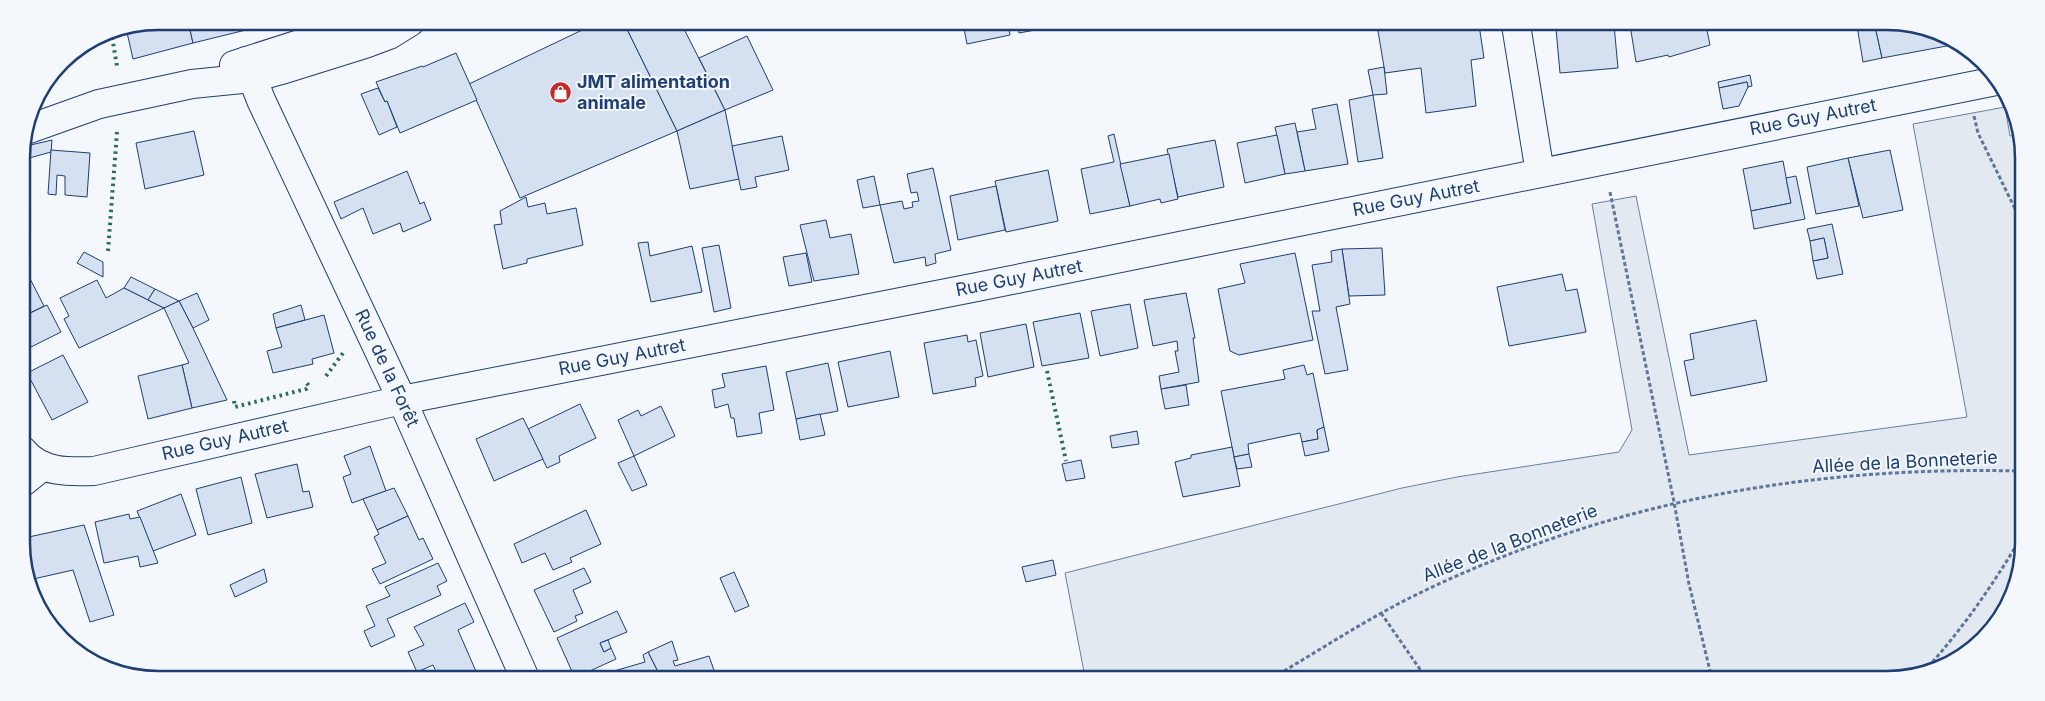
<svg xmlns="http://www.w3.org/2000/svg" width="2045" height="701" viewBox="0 0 2045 701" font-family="Inter,sans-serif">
<rect width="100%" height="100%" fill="#f4f7fb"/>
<path fill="#e3e9f0" stroke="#687fa3" d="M 2005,107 L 2010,136 L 2021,134 L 2019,579 L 2001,619 L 1970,651 L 1895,679 L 1085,677 L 1065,573 L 1402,488 L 1457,477 L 1619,452 L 1632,430 L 1592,204 L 1636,196 L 1689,455 L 1967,417 L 1913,124 Z"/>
<g fill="#d5e0f0" stroke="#1d3f73">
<path d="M 158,21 L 188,21 L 193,43 L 133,59 L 126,28 Z"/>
<path d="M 188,21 L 253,22 L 254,28 L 193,43 Z"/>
<path d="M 599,22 L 624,23 L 677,131 L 520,198 L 469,84 Z"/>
<path d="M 624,23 L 681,23 L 725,110 L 677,131 Z"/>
<path d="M 963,23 L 1008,24 L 1010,35 L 967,44 Z"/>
<path d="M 1017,24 L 1034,24 L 1035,30 L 1019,33 Z"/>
<path d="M 1377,25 L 1479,25 L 1484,58 L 1471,60 L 1476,106 L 1426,113 L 1421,68 L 1385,73 Z"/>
<path d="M 1574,25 L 1614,25 L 1618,68 L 1560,73 L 1556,29 L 1574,28 Z"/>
<path d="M 1630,25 L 1706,25 L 1710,45 L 1669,57 L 1668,55 L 1636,62 Z"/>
<path d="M 1857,26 L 1875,26 L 1882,58 L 1863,62 Z"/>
<path d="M 1875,26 L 1923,26 L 1952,45 L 1882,58 Z"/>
<path d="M 747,36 L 773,90 L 725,110 L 699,58 Z"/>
<path d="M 456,53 L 477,100 L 400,133 L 387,101 L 385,102 L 376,82 L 422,66 L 423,67 Z"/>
<path d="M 1384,67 L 1387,94 L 1373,95 L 1368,70 Z"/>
<path d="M 1750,75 L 1752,86 L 1748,87 L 1747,82 L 1719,88 L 1718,82 Z"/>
<path d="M 1747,82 L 1748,87 L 1739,106 L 1723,109 L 1719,88 Z"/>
<path d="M 378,88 L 385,102 L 387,101 L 397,127 L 379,135 L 361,94 Z"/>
<path d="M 1373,95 L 1383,158 L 1358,162 L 1349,100 Z"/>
<path d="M 1337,104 L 1348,164 L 1305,171 L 1297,132 L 1316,129 L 1312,109 Z"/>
<path d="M 725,110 L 739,179 L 690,189 L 677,131 Z"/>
<path d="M 1295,123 L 1305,171 L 1285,174 L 1275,127 Z"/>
<path d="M 194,131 L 204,175 L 145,189 L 136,143 Z"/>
<path d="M 1114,134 L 1130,206 L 1090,214 L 1081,169 L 1114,162 L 1108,136 Z"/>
<path d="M 1277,135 L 1285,174 L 1245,183 L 1237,143 Z"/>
<path d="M 782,136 L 789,170 L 755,177 L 757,187 L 741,190 L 732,146 Z"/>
<path d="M 52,140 L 51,152 L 22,160 L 22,147 Z"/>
<path d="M 1215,140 L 1224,187 L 1178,197 L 1167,149 Z"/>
<path d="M 51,150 L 90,153 L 87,197 L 65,195 L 65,176 L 57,175 L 56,195 L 48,194 Z"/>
<path d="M 1890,150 L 1903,210 L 1863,218 L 1848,158 Z"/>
<path d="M 1169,154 L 1178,199 L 1161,203 L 1160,199 L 1130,206 L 1120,164 Z"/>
<path d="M 1848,158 L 1859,206 L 1816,214 L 1807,167 Z"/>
<path d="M 1783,161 L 1791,203 L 1751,211 L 1743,169 Z"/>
<path d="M 933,168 L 951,250 L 935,254 L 936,263 L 926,266 L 925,257 L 894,263 L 880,205 L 902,201 L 904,209 L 913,207 L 912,202 L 919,201 L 917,192 L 911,193 L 907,174 Z"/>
<path d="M 1048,170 L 1058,221 L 1006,232 L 995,181 Z"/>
<path d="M 407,171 L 420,204 L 424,202 L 431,220 L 403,232 L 400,223 L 373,234 L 363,208 L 341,219 L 334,202 Z"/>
<path d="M 874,176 L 880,205 L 863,208 L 857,180 Z"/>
<path d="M 1796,176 L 1805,219 L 1754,229 L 1751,211 L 1791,203 L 1786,178 Z"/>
<path d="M 996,186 L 1005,230 L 958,240 L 950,196 Z"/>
<path d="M 526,197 L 528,207 L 545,203 L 547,214 L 576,208 L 583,245 L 527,259 L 527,263 L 503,269 L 494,225 L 502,224 L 500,211 Z"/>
<path d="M 826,220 L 830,238 L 851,234 L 859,274 L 814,281 L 800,225 Z"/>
<path d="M 1832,224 L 1843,274 L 1817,279 L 1813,261 L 1828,258 L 1824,238 L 1810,241 L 1807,229 Z"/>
<path d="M 1824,238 L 1828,258 L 1813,261 L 1810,241 Z"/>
<path d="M 648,242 L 650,256 L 692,246 L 702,292 L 651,302 L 638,243 Z"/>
<path d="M 719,245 L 731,308 L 714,312 L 702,248 Z"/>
<path d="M 1382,248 L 1385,295 L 1349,296 L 1342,249 Z"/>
<path d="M 1342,249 L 1350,304 L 1336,307 L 1348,370 L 1325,374 L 1312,311 L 1320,311 L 1312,265 L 1332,262 L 1331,251 Z"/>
<path d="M 84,252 L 103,262 L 103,277 L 77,263 Z"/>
<path d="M 806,253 L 812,282 L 789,286 L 783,257 Z"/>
<path d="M 1295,253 L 1313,340 L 1239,355 L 1230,351 L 1218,289 L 1245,283 L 1240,264 Z"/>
<path d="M 22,263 L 44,306 L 22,317 Z"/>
<path d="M 1562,274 L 1566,291 L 1577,289 L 1586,332 L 1509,346 L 1497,287 Z"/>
<path d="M 131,277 L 155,289 L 148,300 L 124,288 Z"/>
<path d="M 97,280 L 106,298 L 124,288 L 164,308 L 79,348 L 64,319 L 69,316 L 60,298 Z"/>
<path d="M 155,289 L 179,301 L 164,308 L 148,300 Z"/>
<path d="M 197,293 L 209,320 L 193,328 L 179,301 Z"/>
<path d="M 1186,293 L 1195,338 L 1193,338 L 1199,382 L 1161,389 L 1159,376 L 1179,372 L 1175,351 L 1178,351 L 1177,341 L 1153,346 L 1144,300 Z"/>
<path d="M 179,301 L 193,328 L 227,400 L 192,408 L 182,365 L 189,363 L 164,308 Z"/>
<path d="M 1130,304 L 1138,348 L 1100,356 L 1091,311 Z"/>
<path d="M 47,305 L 61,332 L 23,351 L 22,317 Z"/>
<path d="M 301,305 L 305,320 L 276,328 L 273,314 Z"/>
<path d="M 1080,313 L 1089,358 L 1042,366 L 1033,322 Z"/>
<path d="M 324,315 L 334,353 L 312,359 L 313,364 L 273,373 L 267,351 L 282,347 L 276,328 Z"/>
<path d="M 1756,320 L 1767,381 L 1691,396 L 1684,361 L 1694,359 L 1690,334 Z"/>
<path d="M 1026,324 L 1034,367 L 988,377 L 980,333 Z"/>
<path d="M 967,335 L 968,342 L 976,340 L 983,376 L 975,378 L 976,386 L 933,394 L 924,343 Z"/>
<path d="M 890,351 L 899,397 L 848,407 L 838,362 Z"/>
<path d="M 63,355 L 88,402 L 52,420 L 27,373 Z"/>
<path d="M 828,363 L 838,411 L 796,419 L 786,372 Z"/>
<path d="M 182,365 L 192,408 L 148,419 L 138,376 Z"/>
<path d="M 1304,365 L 1307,375 L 1313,373 L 1324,427 L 1317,430 L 1318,439 L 1302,442 L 1300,433 L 1248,444 L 1249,454 L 1234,457 L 1221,391 L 1285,379 L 1283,370 Z"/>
<path d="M 766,366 L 774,410 L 759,413 L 762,433 L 737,437 L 734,418 L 731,418 L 728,404 L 715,408 L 712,390 L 725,387 L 722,374 Z"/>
<path d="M 1186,385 L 1189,405 L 1165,409 L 1161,389 Z"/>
<path d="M 580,404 L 596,438 L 559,456 L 560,462 L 547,468 L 528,429 Z"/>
<path d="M 661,406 L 675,436 L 634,456 L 618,420 L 638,410 L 641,416 Z"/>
<path d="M 820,414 L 825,435 L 800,440 L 796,419 Z"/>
<path d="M 523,418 L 543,459 L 494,481 L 476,439 Z"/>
<path d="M 1324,427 L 1329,451 L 1305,456 L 1302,442 L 1318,439 L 1317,430 Z"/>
<path d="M 1137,431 L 1139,444 L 1112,448 L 1110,436 Z"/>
<path d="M 370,446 L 386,491 L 352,503 L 343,477 L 351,474 L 344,456 Z"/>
<path d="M 1232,447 L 1240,486 L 1183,497 L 1175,462 L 1191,458 L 1191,455 Z"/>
<path d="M 1249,454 L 1252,467 L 1237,469 L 1234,457 Z"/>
<path d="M 634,456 L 647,485 L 632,491 L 618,463 Z"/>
<path d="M 1081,460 L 1085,478 L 1066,481 L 1062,464 Z"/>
<path d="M 297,464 L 303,492 L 309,491 L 313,507 L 267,518 L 255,474 Z"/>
<path d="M 241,477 L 252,523 L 208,535 L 196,489 Z"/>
<path d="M 394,488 L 408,516 L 377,530 L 363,499 Z"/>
<path d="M 181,494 L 196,535 L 153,551 L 137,511 Z"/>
<path d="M 586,510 L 601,544 L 570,558 L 572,562 L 553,570 L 545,553 L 522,563 L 514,544 Z"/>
<path d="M 129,514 L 130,519 L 140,517 L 158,563 L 140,567 L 138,556 L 104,563 L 95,522 Z"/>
<path d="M 408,516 L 419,540 L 423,538 L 433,559 L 380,584 L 372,569 L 386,563 L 374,537 L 379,534 L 377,530 Z"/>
<path d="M 84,525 L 114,615 L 90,622 L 73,570 L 29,580 L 24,566 L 24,538 Z"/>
<path d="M 1053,560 L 1056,575 L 1026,582 L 1022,567 Z"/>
<path d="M 438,563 L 447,581 L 437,586 L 441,595 L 387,619 L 395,636 L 371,647 L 364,631 L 375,626 L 366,606 L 390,596 L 385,587 Z"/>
<path d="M 584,568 L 591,582 L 573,590 L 583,613 L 575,616 L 577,621 L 554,632 L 534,590 Z"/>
<path d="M 264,569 L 267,582 L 235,597 L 230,585 Z"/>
<path d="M 734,572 L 749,606 L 735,612 L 720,578 Z"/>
<path d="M 465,603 L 474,622 L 458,630 L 478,676 L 438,676 L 433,665 L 417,672 L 408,652 L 424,645 L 414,627 Z"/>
<path d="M 617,611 L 627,632 L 600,643 L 604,652 L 611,648 L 616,659 L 579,676 L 574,676 L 557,638 Z"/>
<path d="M 608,640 L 611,648 L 604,652 L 600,643 Z"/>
<path d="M 672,641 L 678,660 L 673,661 L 675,666 L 709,656 L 716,676 L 660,676 L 648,652 Z"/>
<path d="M 648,652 L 660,676 L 597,676 L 645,662 L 643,655 Z"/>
</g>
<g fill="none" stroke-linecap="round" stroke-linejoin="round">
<defs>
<g id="minor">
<path d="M 1516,25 L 1540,173"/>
<path d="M 246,61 L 261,100 L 402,400 L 524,676"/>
<path d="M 234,65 L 368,22"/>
<path d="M 26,130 L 99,104 L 192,84 L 252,78 L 285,69 L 365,44 L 389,35 L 410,22"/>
<path d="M 23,451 C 41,473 69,472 94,471 L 402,400 L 972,288 L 1996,81"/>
<path d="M 23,482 L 43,466"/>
</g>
</defs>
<use href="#minor" stroke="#1d3f73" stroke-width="30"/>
<g stroke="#5e769c" stroke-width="3" stroke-dasharray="4 2.5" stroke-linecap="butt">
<path d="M 1974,116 L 1978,133 L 2021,221"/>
<path d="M 1610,192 L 1674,502 L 1689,584 L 1712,679"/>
<path d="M 1381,613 L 1426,678"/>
<path d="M 1928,667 C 1963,628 1992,586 2019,541"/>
<path d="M 1284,671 C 1331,643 1377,613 1426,590 C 1615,500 1812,466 2020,471"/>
</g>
<use href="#minor" stroke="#f4f7fb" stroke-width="28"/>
<g stroke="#2c6c60" stroke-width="4" stroke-dasharray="2.5 4" stroke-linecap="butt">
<path d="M 111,31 L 117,66"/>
<path d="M 108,251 L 117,132"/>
<path d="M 1047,371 L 1066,461"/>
<path d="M 326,376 L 343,353"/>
<path d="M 234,401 L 235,407 L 306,389 L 309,386 L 306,382"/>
</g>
</g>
<defs>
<symbol id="shop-disc" viewBox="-11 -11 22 22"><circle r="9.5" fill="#c62828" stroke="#f4f7fb"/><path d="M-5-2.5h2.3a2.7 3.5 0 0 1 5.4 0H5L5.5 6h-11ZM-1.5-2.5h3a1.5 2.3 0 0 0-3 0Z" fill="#fff"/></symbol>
</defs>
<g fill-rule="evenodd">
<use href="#shop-disc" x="548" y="80" width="25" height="25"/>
</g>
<g text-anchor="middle" stroke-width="4" stroke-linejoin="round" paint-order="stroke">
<g font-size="18" font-weight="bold" fill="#1d3f73" stroke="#f4f7fb" text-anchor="start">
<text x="577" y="88">JMT alimentation<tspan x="577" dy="21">animale</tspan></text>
</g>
<g font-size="18" fill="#1d3f73" stroke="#f4f7fb">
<text transform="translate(1813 117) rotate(-11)" y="6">Rue Guy Autret</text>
<text transform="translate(1416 198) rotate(-11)" y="6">Rue Guy Autret</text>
<text transform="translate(1019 278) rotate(-11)" y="6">Rue Guy Autret</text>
<text transform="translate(622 357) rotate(-11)" y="6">Rue Guy Autret</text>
<text transform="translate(387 368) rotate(65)" y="6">Rue de la Forêt</text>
<text transform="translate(225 440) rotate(-13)" y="6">Rue Guy Autret</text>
<text transform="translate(1905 462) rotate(-3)" y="6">Allée de la Bonneterie</text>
<text transform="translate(1510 543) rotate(-21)" y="6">Allée de la Bonneterie</text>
</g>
</g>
<path d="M0 0H2045V701H0ZM158 30H1887A128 128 0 0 1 2015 158V543A128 128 0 0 1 1887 671H158A128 128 0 0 1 30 543V158A128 128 0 0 1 158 30Z" fill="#f4f7fb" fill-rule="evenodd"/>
<path fill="none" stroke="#1d3f73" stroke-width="2.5" d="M158 30H1887A128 128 0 0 1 2015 158V543A128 128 0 0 1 1887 671H158A128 128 0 0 1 30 543V158A128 128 0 0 1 158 30Z"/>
</svg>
